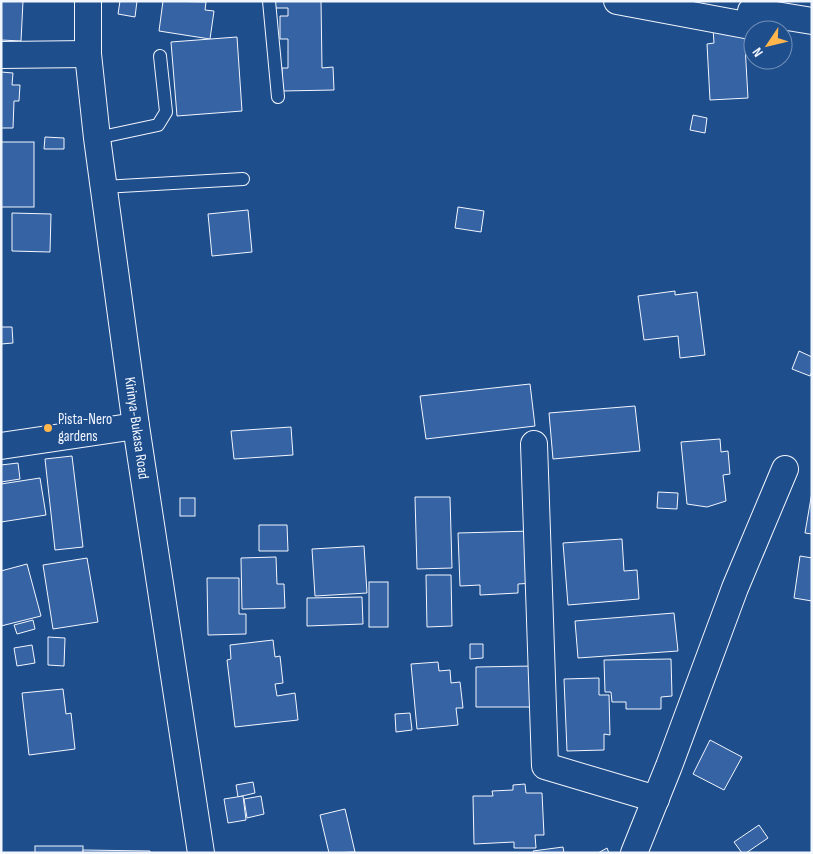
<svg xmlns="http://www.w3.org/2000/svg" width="813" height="854" viewBox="0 0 813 854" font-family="'Sofia Sans Condensed',sans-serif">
<rect width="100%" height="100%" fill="#1f4e8c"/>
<g fill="#3563a3" stroke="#f2f6ff">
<path d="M 1,1 L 23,1 L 21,41 L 1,40 Z"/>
<path d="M 120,1 L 137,1 L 135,17 L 118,14 Z"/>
<path d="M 163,1 L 206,2 L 205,10 L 214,11 L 210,39 L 159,31 Z"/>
<path d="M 273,1 L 321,1 L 322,68 L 333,67 L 334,90 L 282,91 L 282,68 L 288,68 L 288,39 L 280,39 L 280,16 L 288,16 L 288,8 L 273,8 Z"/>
<path d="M 744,28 L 748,98 L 710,100 L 707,44 L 714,43 L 713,29 Z"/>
<path d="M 237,37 L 242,111 L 177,116 L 171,42 Z"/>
<path d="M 1,72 L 13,73 L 12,85 L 20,85 L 19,101 L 14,101 L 13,128 L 1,128 Z"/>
<path d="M 693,115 L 707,118 L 705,133 L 690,130 Z"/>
<path d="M 45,137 L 64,138 L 64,149 L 44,149 Z"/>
<rect x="1" y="142" width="33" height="65"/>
<path d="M 458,207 L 484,211 L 481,232 L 455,228 Z"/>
<path d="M 248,210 L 252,252 L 212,256 L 208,214 Z"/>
<path d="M 12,213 L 51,214 L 50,252 L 12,251 Z"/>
<path d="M 675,291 L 675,295 L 697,292 L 705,355 L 680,358 L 678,336 L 644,340 L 638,296 Z"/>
<path d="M 1,327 L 12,327 L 13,343 L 1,344 Z"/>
<path d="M 799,351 L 812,357 L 812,371 L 810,376 L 792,369 Z"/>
<path d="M 530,384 L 535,426 L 426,439 L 420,396 Z"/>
<path d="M 635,406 L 640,451 L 553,459 L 549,413 Z"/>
<path d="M 291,427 L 293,455 L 234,459 L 231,431 Z"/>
<path d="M 720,439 L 721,452 L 728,451 L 730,474 L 723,475 L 726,501 L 707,507 L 687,504 L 681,442 Z"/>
<path d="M 72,456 L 83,547 L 55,550 L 45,459 Z"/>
<path d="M 18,463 L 20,479 L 1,482 L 1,465 Z"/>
<path d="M 40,478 L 46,515 L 1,522 L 1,484 Z"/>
<path d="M 658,492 L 678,493 L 677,509 L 657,508 Z"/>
<path d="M 812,492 L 812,534 L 805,533 Z"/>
<path d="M 415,497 L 450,497 L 452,568 L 417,569 Z"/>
<rect x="180" y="498" width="15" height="18"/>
<path d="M 259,525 L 287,525 L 288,551 L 259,551 Z"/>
<path d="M 532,531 L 534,583 L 518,584 L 518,593 L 480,595 L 480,585 L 460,586 L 458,533 Z"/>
<path d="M 622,539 L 624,571 L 637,570 L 639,599 L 568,605 L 563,543 Z"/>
<path d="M 364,546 L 367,593 L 315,596 L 312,549 Z"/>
<path d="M 800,556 L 812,558 L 812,601 L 794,598 Z"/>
<path d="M 276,557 L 277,584 L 284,584 L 285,608 L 242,609 L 241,558 Z"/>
<path d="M 87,558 L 98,622 L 53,629 L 43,565 Z"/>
<path d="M 27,564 L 41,616 L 1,626 L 1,571 Z"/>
<path d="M 426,575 L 451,575 L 452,626 L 427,627 Z"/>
<path d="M 207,578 L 239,578 L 239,614 L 246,614 L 246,634 L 208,635 Z"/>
<rect x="369" y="582" width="19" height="45"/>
<path d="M 362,597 L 363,624 L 307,626 L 307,598 Z"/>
<path d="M 674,613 L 678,651 L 578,658 L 575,621 Z"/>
<path d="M 33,620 L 35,629 L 17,634 L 14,625 Z"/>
<path d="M 48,637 L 65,638 L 64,666 L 48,665 Z"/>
<path d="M 273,640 L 275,657 L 280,656 L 283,683 L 275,684 L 277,696 L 295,693 L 298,720 L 235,727 L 227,660 L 231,659 L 230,645 Z"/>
<path d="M 470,644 L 483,644 L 483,658 L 470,659 Z"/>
<path d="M 32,645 L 35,663 L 17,666 L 14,648 Z"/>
<path d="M 671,659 L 672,696 L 661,697 L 661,709 L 626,709 L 626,702 L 612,702 L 611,692 L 605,692 L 604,660 Z"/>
<path d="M 438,662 L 439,671 L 450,670 L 451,683 L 460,682 L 463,708 L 456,708 L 458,725 L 417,729 L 411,664 Z"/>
<path d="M 534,666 L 535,707 L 476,707 L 476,667 Z"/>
<path d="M 599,678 L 599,695 L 609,695 L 610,735 L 604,734 L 604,750 L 567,751 L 564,679 Z"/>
<path d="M 63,689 L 66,714 L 71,713 L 75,749 L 29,755 L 22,693 Z"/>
<path d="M 410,713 L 412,730 L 396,732 L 395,714 Z"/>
<path d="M 710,740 L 742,757 L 724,790 L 693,774 Z"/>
<path d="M 253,782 L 255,793 L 238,797 L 236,785 Z"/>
<path d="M 525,784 L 526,793 L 542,793 L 544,835 L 535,835 L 536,848 L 514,848 L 514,842 L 474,844 L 473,796 L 493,796 L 492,791 L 513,790 L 513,785 Z"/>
<path d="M 243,796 L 246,820 L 228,823 L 224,799 Z"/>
<path d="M 261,796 L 264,814 L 247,818 L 244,799 Z"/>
<path d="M 345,809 L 355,852 L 329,853 L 320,815 Z"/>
<path d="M 759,825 L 768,838 L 746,853 L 742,853 L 734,842 Z"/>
<rect x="35" y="846" width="48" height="7"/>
<path d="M 563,847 L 564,853 L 534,853 L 533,851 Z"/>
<path d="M 607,848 L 609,853 L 598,853 Z"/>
<path d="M 83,850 L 150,851 L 150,853 L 83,853 Z"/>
</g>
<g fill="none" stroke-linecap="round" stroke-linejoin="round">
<defs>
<g id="service">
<path d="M 269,1 L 278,97"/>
<path d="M 97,138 L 158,125 L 166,112 L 160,56"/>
<path d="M 103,187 L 243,179"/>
</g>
<g id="minor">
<path d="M 88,1 L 88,54 L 97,138 L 136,426 L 201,853"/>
<path d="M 617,1 L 772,30"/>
<path d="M 751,11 L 812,21"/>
<path d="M 1,55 L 88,54"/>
<path d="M 534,444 L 545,766 L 656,799"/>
<path d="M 1,446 L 136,426"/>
<path d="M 634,853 L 669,766 L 735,588 L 785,469"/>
</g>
</defs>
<use href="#service" stroke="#f2f6ff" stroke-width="14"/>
<use href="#minor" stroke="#f2f6ff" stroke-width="28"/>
<use href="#service" stroke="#1f4e8c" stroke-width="12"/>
<use href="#minor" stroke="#1f4e8c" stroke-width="26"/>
</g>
<circle fill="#ffb74d" stroke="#1f4e8c" stroke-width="2" cx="48" cy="428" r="5"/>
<g text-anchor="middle" stroke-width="4" stroke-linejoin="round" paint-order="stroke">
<g font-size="15" fill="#f2f6ff" stroke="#1f4e8c" text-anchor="start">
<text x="58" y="424">Pista-Nero<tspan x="58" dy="17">gardens</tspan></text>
</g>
<g font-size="15" fill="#f2f6ff" stroke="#1f4e8c">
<text transform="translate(137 428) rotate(82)" y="5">Kirinya-Bukasa Road</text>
</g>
</g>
<rect width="813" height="854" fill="none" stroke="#f2f6ff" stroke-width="5"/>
<g transform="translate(768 45) rotate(235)"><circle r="24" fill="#1f4e8c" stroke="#7391ba"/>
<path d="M0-4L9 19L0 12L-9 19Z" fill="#ffb74d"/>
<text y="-8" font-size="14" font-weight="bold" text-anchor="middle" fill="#f2f6ff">N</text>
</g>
</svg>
